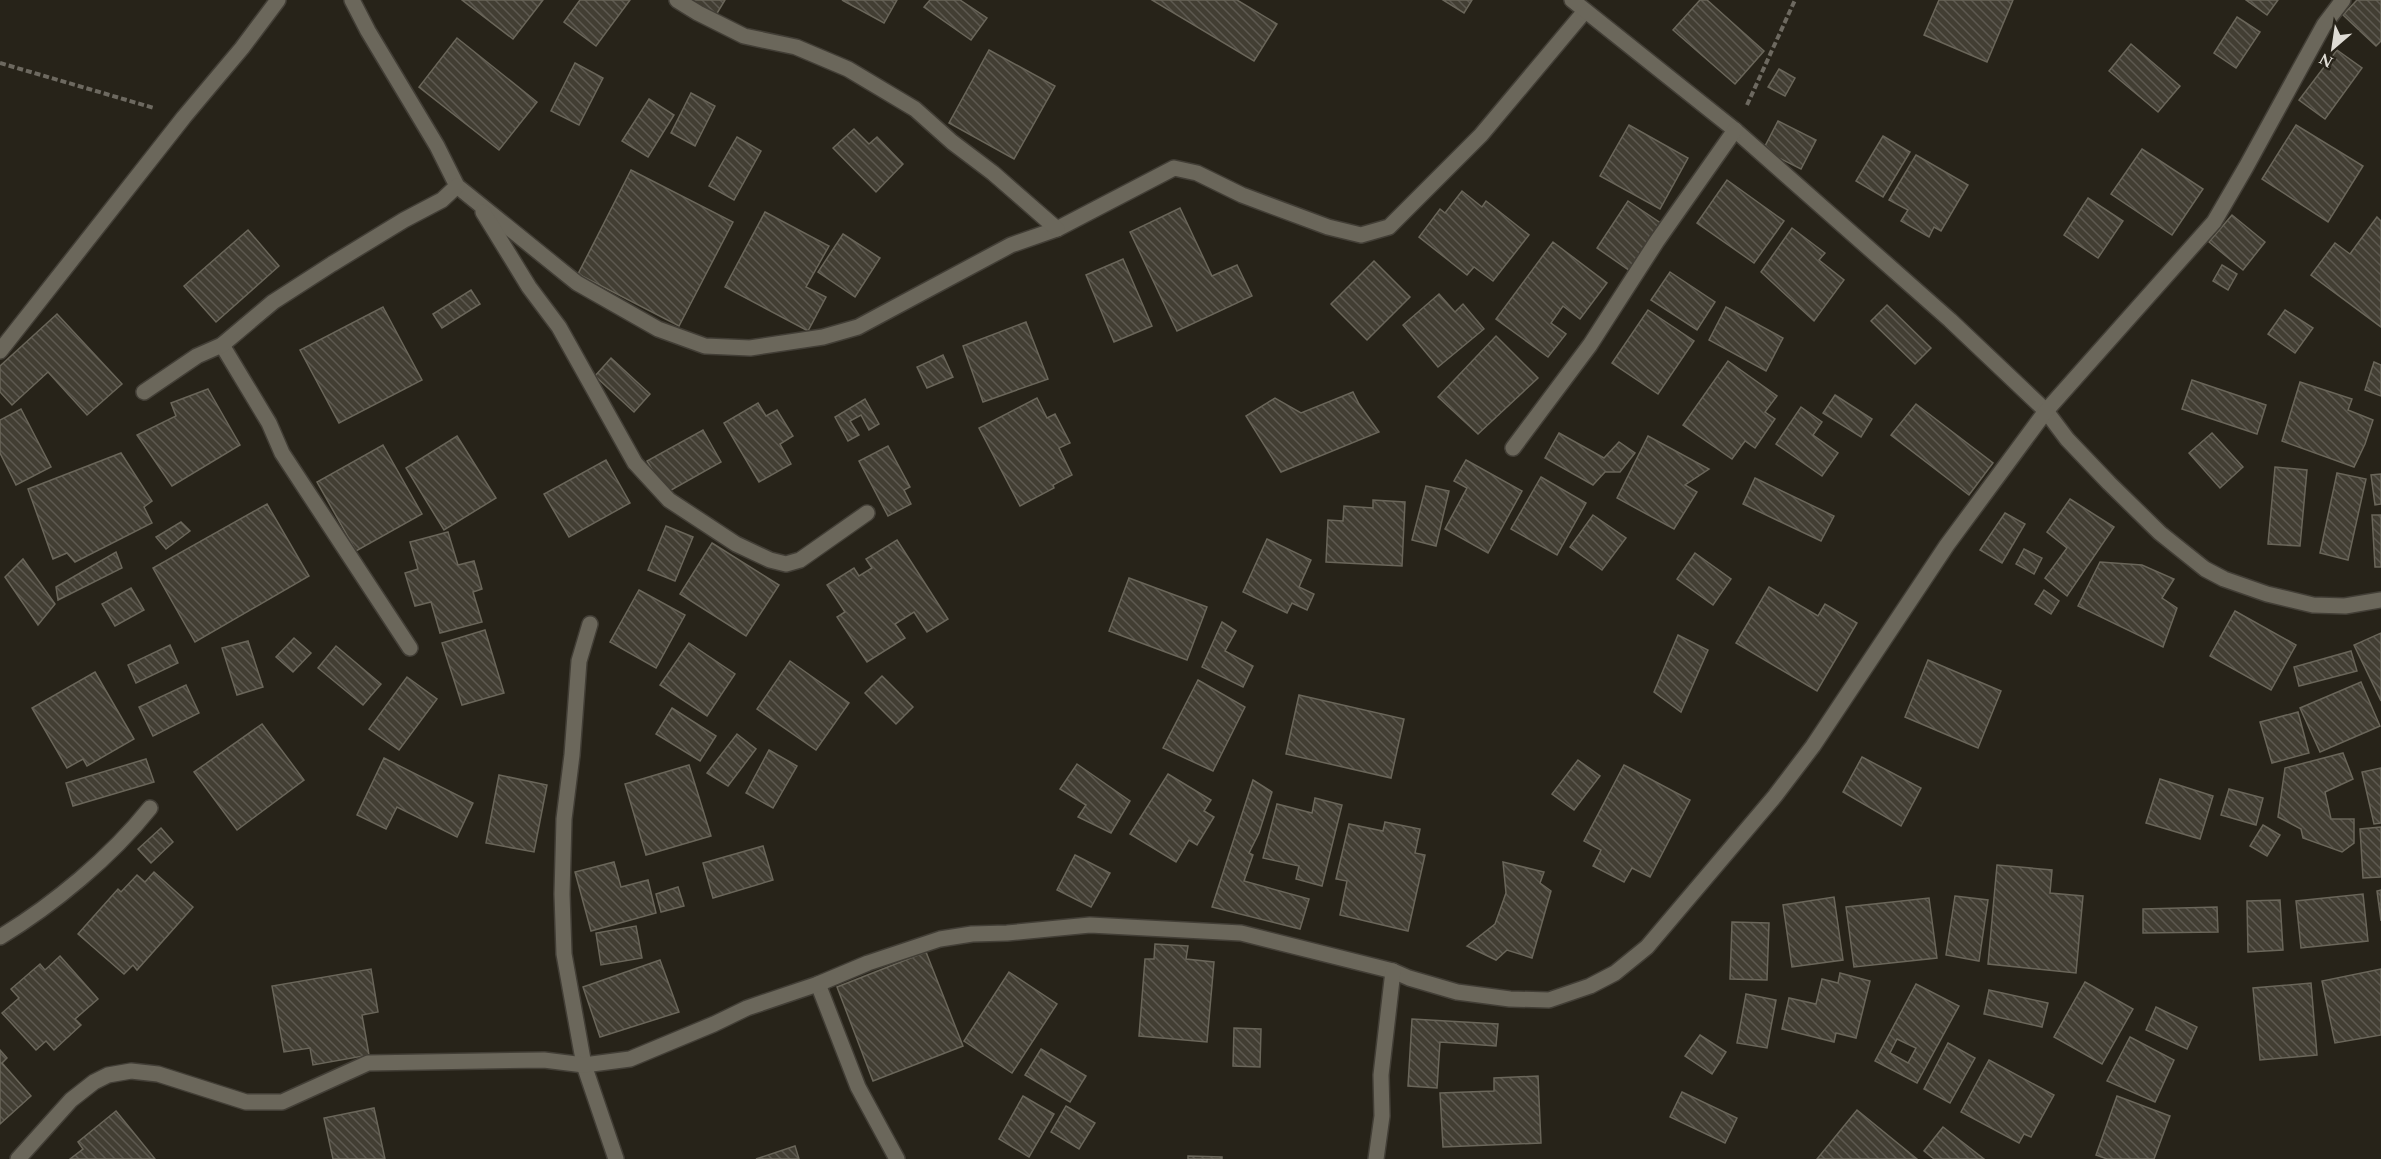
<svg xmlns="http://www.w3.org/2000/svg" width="2381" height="1159" viewBox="0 0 2381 1159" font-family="Spectral,serif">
<defs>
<pattern id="building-back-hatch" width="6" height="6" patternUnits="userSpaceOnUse" patternTransform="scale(1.5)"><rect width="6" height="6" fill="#423e33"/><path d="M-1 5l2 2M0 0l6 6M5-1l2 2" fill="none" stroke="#5d5950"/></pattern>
</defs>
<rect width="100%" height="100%" fill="#272319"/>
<g fill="url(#building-back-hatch)" stroke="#6a665a" stroke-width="1.5" fill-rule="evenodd">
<path d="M 462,0 L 543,0 L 513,39 Z"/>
<path d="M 580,0 L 630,0 L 596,46 L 564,22 Z"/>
<path d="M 689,0 L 725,0 L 716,15 Z"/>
<path d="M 842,0 L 897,0 L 884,23 Z"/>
<path d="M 930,0 L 960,0 L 987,18 L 971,40 L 924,7 Z"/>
<path d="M 1152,0 L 1237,0 L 1277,24 L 1254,61 Z"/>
<path d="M 1443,0 L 1472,0 L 1464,13 Z"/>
<path d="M 1700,0 L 1707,0 L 1764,51 L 1735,84 L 1673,30 Z"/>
<path d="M 1939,0 L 2013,0 L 1987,62 L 1924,35 Z"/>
<path d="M 2246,0 L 2278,0 L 2267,15 Z"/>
<path d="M 2357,0 L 2381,0 L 2381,41 L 2376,46 L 2343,15 Z"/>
<path d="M 2237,17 L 2260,32 L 2236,68 L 2214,53 Z"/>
<path d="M 457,38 L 537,102 L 499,150 L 419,87 Z"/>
<path d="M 2131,44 L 2180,86 L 2158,112 L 2109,71 Z"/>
<path d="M 989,50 L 1055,86 L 1014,159 L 949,123 Z"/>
<path d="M 2337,50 L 2362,68 L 2325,119 L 2299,100 Z"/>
<path d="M 575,63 L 603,78 L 579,125 L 551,111 Z"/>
<path d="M 1779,69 L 1795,78 L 1785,96 L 1768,87 Z"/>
<path d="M 691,93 L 715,106 L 695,146 L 671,133 Z"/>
<path d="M 649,99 L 674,115 L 648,157 L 622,141 Z"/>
<path d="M 1778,121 L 1816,140 L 1801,169 L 1763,150 Z"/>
<path d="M 1629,125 L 1688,158 L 1660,209 L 1600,176 Z"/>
<path d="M 2296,125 L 2363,166 L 2328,222 L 2262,179 Z"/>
<path d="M 854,129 L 869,144 L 877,137 L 903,164 L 876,192 L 833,148 Z"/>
<path d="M 1883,136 L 1910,152 L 1883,197 L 1856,181 Z"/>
<path d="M 737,137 L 761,151 L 734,200 L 709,186 Z"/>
<path d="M 2142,149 L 2203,189 L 2172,235 L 2111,194 Z"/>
<path d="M 1916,155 L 1968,185 L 1941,231 L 1934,227 L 1929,237 L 1901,221 L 1908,210 L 1889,200 Z"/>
<path d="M 631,170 L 733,222 L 679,326 L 578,274 Z"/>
<path d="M 1727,180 L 1784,221 L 1754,263 L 1697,223 Z"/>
<path d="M 1462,191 L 1482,207 L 1486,201 L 1529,235 L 1493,281 L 1474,267 L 1467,275 L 1419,237 L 1440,209 L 1445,213 Z"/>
<path d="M 2088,198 L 2123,221 L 2098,258 L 2064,235 Z"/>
<path d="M 1628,201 L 1662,224 L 1630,271 L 1597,248 Z"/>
<path d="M 1180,208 L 1212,276 L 1237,265 L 1252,296 L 1177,331 L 1130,232 Z"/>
<path d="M 765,212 L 829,246 L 806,287 L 826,297 L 808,331 L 725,287 Z"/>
<path d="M 2232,215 L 2265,242 L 2243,270 L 2209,242 Z"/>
<path d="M 2377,217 L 2381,221 L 2381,327 L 2311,275 L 2335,243 L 2350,254 Z"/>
<path d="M 1792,228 L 1825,253 L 1819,260 L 1844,280 L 1814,321 L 1761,272 Z"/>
<path d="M 248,230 L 279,266 L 216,322 L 184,286 Z"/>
<path d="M 843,234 L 880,258 L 855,297 L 818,272 Z"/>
<path d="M 1553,242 L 1607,283 L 1580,319 L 1563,306 L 1551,323 L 1566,334 L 1548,357 L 1496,319 Z"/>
<path d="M 1123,259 L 1152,326 L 1114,342 L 1086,275 Z"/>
<path d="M 1374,261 L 1410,297 L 1367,340 L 1331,304 Z"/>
<path d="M 2222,265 L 2237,274 L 2228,290 L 2213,281 Z"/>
<path d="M 1670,272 L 1715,302 L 1697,330 L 1651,300 Z"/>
<path d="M 471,290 L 480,304 L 442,328 L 433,314 Z"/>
<path d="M 1439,294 L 1455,312 L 1463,304 L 1484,329 L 1438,367 L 1403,325 Z"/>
<path d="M 1887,305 L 1931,348 L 1915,364 L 1871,321 Z"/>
<path d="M 383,307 L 422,380 L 339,423 L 300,350 Z"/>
<path d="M 1726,307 L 1783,338 L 1766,371 L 1709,340 Z"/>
<path d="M 1648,310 L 1694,341 L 1658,394 L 1612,363 Z"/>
<path d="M 2285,310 L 2313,328 L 2295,353 L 2268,334 Z"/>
<path d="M 57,314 L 122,384 L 87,415 L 48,372 L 12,405 L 0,392 L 0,366 Z"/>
<path d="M 1026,322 L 1048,379 L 983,402 L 963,346 Z"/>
<path d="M 1496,336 L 1538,378 L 1478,434 L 1438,397 Z"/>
<path d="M 943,355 L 953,377 L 927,388 L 917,367 Z"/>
<path d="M 611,358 L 650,394 L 634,412 L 595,376 Z"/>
<path d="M 1728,361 L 1777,396 L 1765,412 L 1775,419 L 1755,448 L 1745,441 L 1732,459 L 1683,425 Z"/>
<path d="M 2374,362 L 2381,365 L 2381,396 L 2365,390 Z"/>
<path d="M 2192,380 L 2266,405 L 2257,434 L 2182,409 Z"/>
<path d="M 2300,382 L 2352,399 L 2348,410 L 2373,420 L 2365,444 L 2354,467 L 2282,441 Z"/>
<path d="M 208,389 L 240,445 L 172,486 L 137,435 L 176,416 L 171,403 Z"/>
<path d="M 1353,392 L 1359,404 L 1379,432 L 1281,472 L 1246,416 L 1275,398 L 1301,413 Z"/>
<path d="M 1835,395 L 1872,419 L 1861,437 L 1823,413 Z"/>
<path d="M 1037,398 L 1047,418 L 1055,414 L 1070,443 L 1059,448 L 1072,475 L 1053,485 L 1054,488 L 1020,506 L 979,428 Z"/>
<path d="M 865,399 L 879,424 L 869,430 L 861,415 L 850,421 L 859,435 L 848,441 L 835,417 Z"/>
<path d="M 758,403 L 766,416 L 777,410 L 793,436 L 780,444 L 791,464 L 759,482 L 724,423 Z"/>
<path d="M 1916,404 L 1993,463 L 1969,495 L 1891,435 Z"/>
<path d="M 1801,407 L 1822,422 L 1813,435 L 1838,453 L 1822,476 L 1776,444 Z"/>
<path d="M 21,409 L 51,467 L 16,485 L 0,453 L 0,420 Z"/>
<path d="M 703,430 L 721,462 L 666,493 L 647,461 Z"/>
<path d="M 1559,433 L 1604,458 L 1619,442 L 1635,453 L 1620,472 L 1605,472 L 1593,485 L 1545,458 Z"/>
<path d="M 2212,433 L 2243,467 L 2220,488 L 2189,453 Z"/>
<path d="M 457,436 L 496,498 L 444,530 L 406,468 Z"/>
<path d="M 1648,436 L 1709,469 L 1685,485 L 1697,492 L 1674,529 L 1617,498 Z"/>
<path d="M 383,445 L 422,514 L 356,551 L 317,482 Z"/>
<path d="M 888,446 L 910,487 L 904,490 L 911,504 L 888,516 L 859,461 Z"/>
<path d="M 121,453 L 152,501 L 144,507 L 152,523 L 75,562 L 67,553 L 53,559 L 28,489 Z"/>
<path d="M 606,460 L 630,503 L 569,537 L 544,494 Z"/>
<path d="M 1466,460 L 1522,491 L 1488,553 L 1445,529 L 1467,488 L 1454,481 Z"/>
<path d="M 2275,467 L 2307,470 L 2300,546 L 2268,544 Z"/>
<path d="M 2337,473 L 2366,479 L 2348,560 L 2320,553 Z"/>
<path d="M 2381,474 L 2381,504 L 2375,505 L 2371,475 Z"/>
<path d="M 1541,477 L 1586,503 L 1557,555 L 1511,529 Z"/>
<path d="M 1755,478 L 1834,516 L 1821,541 L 1743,504 Z"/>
<path d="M 1426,486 L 1449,491 L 1436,546 L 1412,540 Z"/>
<path d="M 2070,499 L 2114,527 L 2067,596 L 2045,578 L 2067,548 L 2047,532 Z"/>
<path d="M 1373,500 L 1405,502 L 1402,566 L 1326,562 L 1328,520 L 1343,521 L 1344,506 L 1373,508 Z"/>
<path d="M 267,504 L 309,576 L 195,642 L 153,568 Z"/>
<path d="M 2005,513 L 2025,524 L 2002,563 L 1980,550 Z"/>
<path d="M 1593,515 L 1626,538 L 1602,570 L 1570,547 Z"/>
<path d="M 2372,515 L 2381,515 L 2381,567 L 2375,567 Z"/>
<path d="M 181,522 L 190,531 L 166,549 L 156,537 Z"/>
<path d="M 666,526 L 693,537 L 675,581 L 648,570 Z"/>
<path d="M 448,532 L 458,565 L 474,561 L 482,589 L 473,592 L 482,622 L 440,633 L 431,602 L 415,606 L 405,573 L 418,569 L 410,542 Z"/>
<path d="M 1267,539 L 1311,560 L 1299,587 L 1314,594 L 1307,610 L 1292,603 L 1287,613 L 1243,592 Z"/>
<path d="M 897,540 L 948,619 L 927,632 L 914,612 L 895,624 L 905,638 L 867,662 L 837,617 L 845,612 L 827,585 L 854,568 L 859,576 L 872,568 L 866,559 Z"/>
<path d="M 712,543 L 779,585 L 746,636 L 680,594 Z"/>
<path d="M 2024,549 L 2042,558 L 2034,574 L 2016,564 Z"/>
<path d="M 116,552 L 122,568 L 58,600 L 56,587 Z"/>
<path d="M 1695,553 L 1731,579 L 1713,605 L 1677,579 Z"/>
<path d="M 23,559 L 55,604 L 38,625 L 5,577 Z"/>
<path d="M 2100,562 L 2142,565 L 2174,579 L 2162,598 L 2177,608 L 2163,647 L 2078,606 Z"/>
<path d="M 1129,578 L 1207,607 L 1187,660 L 1109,631 Z"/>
<path d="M 1769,587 L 1818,616 L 1825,604 L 1857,623 L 1817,691 L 1736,643 Z"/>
<path d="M 131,588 L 144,610 L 115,626 L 102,604 Z"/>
<path d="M 639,590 L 685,615 L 656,668 L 610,642 Z"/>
<path d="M 2044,590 L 2059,601 L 2051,614 L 2035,604 Z"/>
<path d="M 2235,611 L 2296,645 L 2271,690 L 2210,656 Z"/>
<path d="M 1222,622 L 1236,631 L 1225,651 L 1253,666 L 1243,687 L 1202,667 Z"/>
<path d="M 485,630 L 504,693 L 462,705 L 442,643 Z"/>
<path d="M 2381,633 L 2381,701 L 2354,645 Z"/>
<path d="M 1678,635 L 1708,650 L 1681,712 L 1654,692 Z"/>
<path d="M 294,638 L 311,653 L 293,672 L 276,657 Z"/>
<path d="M 248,641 L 263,687 L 237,695 L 222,648 Z"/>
<path d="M 689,643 L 735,674 L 707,716 L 660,685 Z"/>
<path d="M 170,645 L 178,663 L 136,683 L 128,665 Z"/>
<path d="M 336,646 L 381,684 L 363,705 L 318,668 Z"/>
<path d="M 2351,651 L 2357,671 L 2299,686 L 2294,667 Z"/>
<path d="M 1928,660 L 2001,691 L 1978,748 L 1905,717 Z"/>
<path d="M 790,661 L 849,703 L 816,750 L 757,709 Z"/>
<path d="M 95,672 L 134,739 L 87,766 L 83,759 L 67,768 L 32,708 Z"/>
<path d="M 882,676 L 913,707 L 896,724 L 865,693 Z"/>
<path d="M 407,677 L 437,699 L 399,750 L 369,729 Z"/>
<path d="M 1198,680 L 1245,707 L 1213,771 L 1163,748 Z"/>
<path d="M 2361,682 L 2380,726 L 2320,752 L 2300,708 Z"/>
<path d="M 186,685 L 199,713 L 153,736 L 139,707 Z"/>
<path d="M 1299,695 L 1404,719 L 1391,778 L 1286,754 Z"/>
<path d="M 672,708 L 716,736 L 700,761 L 656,734 Z"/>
<path d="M 2298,712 L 2309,753 L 2272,763 L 2260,722 Z"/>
<path d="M 262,724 L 304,780 L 237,830 L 194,772 Z"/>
<path d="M 737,734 L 756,749 L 728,786 L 707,773 Z"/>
<path d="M 769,750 L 797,766 L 773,808 L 746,793 Z"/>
<path d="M 2343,753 L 2353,779 L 2325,792 L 2331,819 L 2354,819 L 2354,843 L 2342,852 L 2303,838 L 2301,829 L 2278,817 L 2285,768 Z"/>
<path d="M 1862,757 L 1921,788 L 1901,826 L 1843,792 Z"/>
<path d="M 384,758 L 473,803 L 457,837 L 397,807 L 386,829 L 357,815 Z"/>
<path d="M 146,759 L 154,782 L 73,806 L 66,783 Z"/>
<path d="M 1578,760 L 1600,776 L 1574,810 L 1552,794 Z"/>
<path d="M 1077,764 L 1130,801 L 1111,833 L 1078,817 L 1086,805 L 1060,789 Z"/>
<path d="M 689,765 L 711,836 L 646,855 L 625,784 Z"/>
<path d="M 1624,765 L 1690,800 L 1650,877 L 1632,868 L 1624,882 L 1593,866 L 1601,850 L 1584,841 Z"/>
<path d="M 2381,768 L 2381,823 L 2374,824 L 2362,772 Z"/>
<path d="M 1168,774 L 1211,800 L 1204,811 L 1214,817 L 1197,845 L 1189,840 L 1176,862 L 1130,834 Z"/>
<path d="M 499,775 L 547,785 L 534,852 L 486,843 Z"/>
<path d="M 2160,779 L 2213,796 L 2200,839 L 2146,823 Z"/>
<path d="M 1253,780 L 1272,792 L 1259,833 L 1249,853 L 1253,855 L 1244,881 L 1309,899 L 1300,929 L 1212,907 Z"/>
<path d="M 2229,789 L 2263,798 L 2256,825 L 2221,815 Z"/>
<path d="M 1315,798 L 1342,805 L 1322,886 L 1296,879 L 1299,866 L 1263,858 L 1277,804 L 1312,813 Z"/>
<path d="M 1385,822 L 1420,829 L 1415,853 L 1425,855 L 1408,931 L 1340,915 L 1347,881 L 1336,879 L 1349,824 L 1383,831 Z"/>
<path d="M 2263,825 L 2280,835 L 2267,856 L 2250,846 Z"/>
<path d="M 2381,827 L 2381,877 L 2363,878 L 2360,829 Z"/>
<path d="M 161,828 L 173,842 L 151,863 L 138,849 Z"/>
<path d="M 763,846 L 773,880 L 713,898 L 703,863 Z"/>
<path d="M 1075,855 L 1110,873 L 1091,907 L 1057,890 Z"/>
<path d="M 614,862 L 621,887 L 648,880 L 656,913 L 591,931 L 575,872 Z"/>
<path d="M 1503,862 L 1544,872 L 1540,883 L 1551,891 L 1532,958 L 1507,950 L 1496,960 L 1467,946 L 1495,924 L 1506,893 Z"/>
<path d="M 1997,865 L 2052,870 L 2050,893 L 2083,896 L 2076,973 L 1988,964 Z"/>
<path d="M 154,872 L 193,907 L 137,970 L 133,965 L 124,974 L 78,934 L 118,889 L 121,892 L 137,875 L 145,882 Z"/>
<path d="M 678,887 L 684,906 L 661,912 L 656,894 Z"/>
<path d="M 2381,890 L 2381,921 L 2377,891 Z"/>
<path d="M 2363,894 L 2368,941 L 2301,948 L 2296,901 Z"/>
<path d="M 1955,896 L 1988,900 L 1979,961 L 1946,955 Z"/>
<path d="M 1834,897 L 1843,960 L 1792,967 L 1783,905 Z"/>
<path d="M 1929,898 L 1937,958 L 1854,967 L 1846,907 Z"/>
<path d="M 2280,900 L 2283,950 L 2248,952 L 2247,901 Z"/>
<path d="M 2217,907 L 2218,932 L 2143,933 L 2143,909 Z"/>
<path d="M 1732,922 L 1769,923 L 1767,980 L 1730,979 Z"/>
<path d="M 636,926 L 642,958 L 601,965 L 596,933 Z"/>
<path d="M 1155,944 L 1188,946 L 1186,959 L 1214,962 L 1207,1042 L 1139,1036 L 1145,959 L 1154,959 Z"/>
<path d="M 926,952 L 963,1046 L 873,1081 L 837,987 Z"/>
<path d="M 60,956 L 98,999 L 75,1019 L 81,1025 L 54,1050 L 46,1041 L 36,1050 L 2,1013 L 19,998 L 11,989 L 40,964 L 45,970 Z"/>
<path d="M 660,960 L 679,1012 L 600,1037 L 583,987 Z"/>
<path d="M 371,969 L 378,1012 L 362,1015 L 369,1055 L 313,1065 L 310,1048 L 284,1052 L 272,986 Z"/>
<path d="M 2381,969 L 2381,1035 L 2335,1043 L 2322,981 Z"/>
<path d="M 1009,972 L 1057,1004 L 1012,1073 L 964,1041 Z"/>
<path d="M 1840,973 L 1870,981 L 1856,1038 L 1836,1033 L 1834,1042 L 1782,1029 L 1789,998 L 1816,1004 L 1822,979 L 1838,983 Z"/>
<path d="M 2085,982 L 2133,1009 L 2102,1064 L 2054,1037 Z"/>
<path d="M 2311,983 L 2317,1055 L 2260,1060 L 2253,988 Z"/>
<path d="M 1916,984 L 1959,1006 L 1917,1083 L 1875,1061 ZM 1897,1039 L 1916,1048 L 1908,1063 L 1890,1053 Z"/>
<path d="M 1989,990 L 2048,1003 L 2042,1027 L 1984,1014 Z"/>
<path d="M 1746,994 L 1776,1000 L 1767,1048 L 1737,1043 Z"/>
<path d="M 2156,1007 L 2197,1027 L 2187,1049 L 2146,1030 Z"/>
<path d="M 1412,1019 L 1498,1024 L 1496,1046 L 1440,1042 L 1437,1088 L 1408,1086 Z"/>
<path d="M 1234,1028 L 1261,1029 L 1260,1067 L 1233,1066 Z"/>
<path d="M 1700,1035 L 1726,1052 L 1712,1074 L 1685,1056 Z"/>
<path d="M 2130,1037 L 2174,1060 L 2155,1102 L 2107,1081 Z"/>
<path d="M 1948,1043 L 1975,1058 L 1950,1103 L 1924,1089 Z"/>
<path d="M 1041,1049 L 1086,1076 L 1070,1102 L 1025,1075 Z"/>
<path d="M 0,1050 L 7,1058 L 2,1063 L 31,1096 L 0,1124 Z"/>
<path d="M 1989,1060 L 2054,1095 L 2031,1137 L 2024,1134 L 2019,1143 L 1961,1112 Z"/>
<path d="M 1538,1076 L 1541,1143 L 1443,1147 L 1440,1093 L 1494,1091 L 1494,1078 Z"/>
<path d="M 1682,1092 L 1737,1118 L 1725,1143 L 1670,1117 Z"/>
<path d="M 1023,1096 L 1054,1114 L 1029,1157 L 999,1139 Z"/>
<path d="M 2117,1096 L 2170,1116 L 2154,1159 L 2107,1159 L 2096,1155 Z"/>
<path d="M 1066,1106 L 1095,1123 L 1079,1149 L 1051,1132 Z"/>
<path d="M 374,1108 L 385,1159 L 333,1159 L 324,1118 Z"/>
<path d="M 1857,1110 L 1917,1159 L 1817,1159 Z"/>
<path d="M 116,1111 L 155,1159 L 70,1159 L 83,1149 L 78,1142 Z"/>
<path d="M 1943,1127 L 1984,1159 L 1934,1159 L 1924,1151 Z"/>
<path d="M 795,1146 L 799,1159 L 756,1159 Z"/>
<path d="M 1188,1156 L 1222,1157 L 1222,1159 L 1188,1159 Z"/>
</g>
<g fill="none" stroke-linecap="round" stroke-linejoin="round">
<defs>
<g id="minor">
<path d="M 352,0 L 368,31 L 437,146 L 457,186 L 577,283 L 658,329 L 705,346 L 750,348 L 823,337 L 858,327 L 1011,245 L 1057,229 L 1174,168 L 1197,173 L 1242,195 L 1328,227 L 1361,235 L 1389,227 L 1481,135 L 1585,11"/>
<path d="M 677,0 L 698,13 L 744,36 L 796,47 L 848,69 L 915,109 L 952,142 L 993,173 L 1057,229"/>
<path d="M 1572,0 L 1735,130 L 1950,320 L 2046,411 L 2067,439 L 2109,483 L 2160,533 L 2205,569 L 2224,579 L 2267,594 L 2313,605 L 2345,606 L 2381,600"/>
<path d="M 483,212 L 529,287 L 559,327 L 635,463 L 669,500 L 736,544 L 770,560 L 786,564 L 800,560 L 867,513"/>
<path d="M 222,345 L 269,423 L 282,453 L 410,648"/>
<path d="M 0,351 L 184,117 L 242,48 L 278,0"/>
<path d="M 144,392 L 197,356 L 222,345 L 273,302 L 332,264 L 404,220 L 442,200 L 457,186"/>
<path d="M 1513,448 L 1590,345 L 1657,241 L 1735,130"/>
<path d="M 590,624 L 579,661 L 572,755 L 564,819 L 562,894 L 564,954 L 584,1065 L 616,1159"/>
<path d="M 0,937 C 53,905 111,857 150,808"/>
<path d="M 818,984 L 858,1087 L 897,1159"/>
<path d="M 18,1159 L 71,1100 L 94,1082 L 108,1075 L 131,1071 L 158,1074 L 246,1102 L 282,1102 L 368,1063 L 544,1060 L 584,1065 L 630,1059 L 714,1024 L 747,1008 L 818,984 L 868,963 L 940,939 L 972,934 L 1007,933 L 1090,925 L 1241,933 L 1393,971 L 1409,978 L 1457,992 L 1510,999 L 1549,1000 L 1590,986 L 1615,973 L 1647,947 L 1775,796 L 1813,746 L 1947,545 L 2046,411 L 2214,222 L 2246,167 L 2324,25 L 2343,0"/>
<path d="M 1376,1159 L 1382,1116 L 1381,1075 L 1393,971"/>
</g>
</defs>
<use href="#minor" stroke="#423e36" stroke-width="18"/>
<g stroke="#6d6960" stroke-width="4" stroke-dasharray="6 3" stroke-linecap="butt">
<path d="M 0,63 L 154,108"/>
<path d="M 1747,105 L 1795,0"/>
</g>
<use href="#minor" stroke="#6b675b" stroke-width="15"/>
</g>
<g transform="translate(2333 48) rotate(209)" stroke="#272319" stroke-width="4.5" paint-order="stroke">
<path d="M0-4.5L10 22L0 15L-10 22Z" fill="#dfdcd5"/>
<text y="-9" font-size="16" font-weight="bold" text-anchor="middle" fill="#dfdcd5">N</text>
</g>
</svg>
